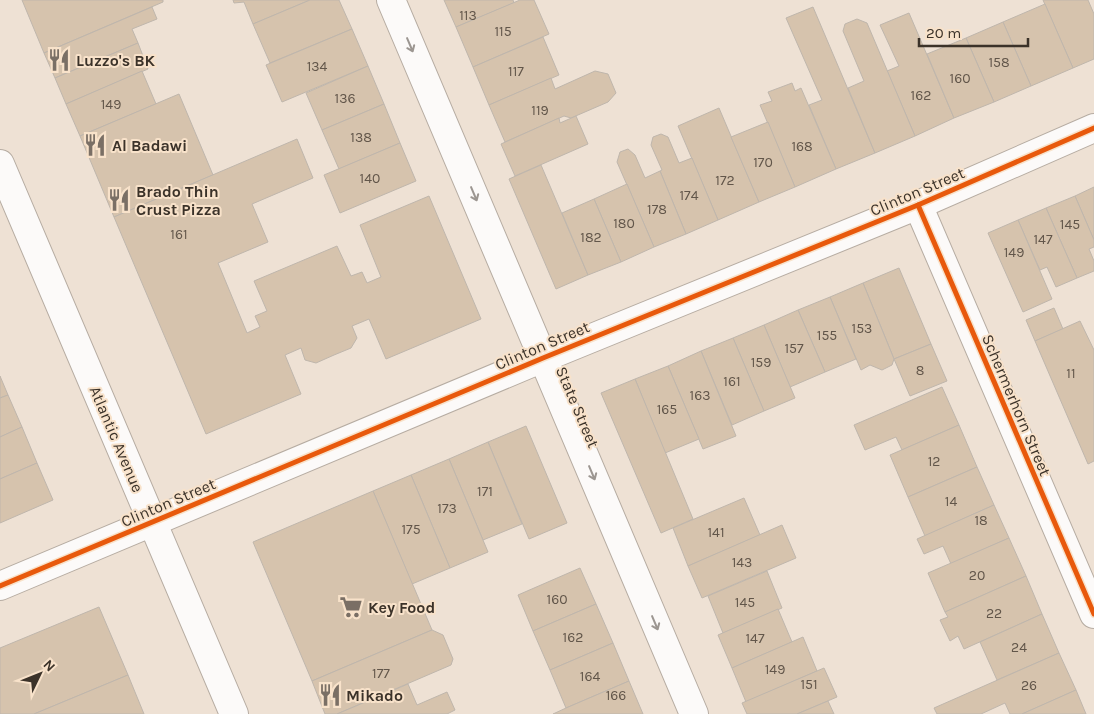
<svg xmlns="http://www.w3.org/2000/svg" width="1094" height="714" viewBox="0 0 1094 714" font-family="Karla,sans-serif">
<rect width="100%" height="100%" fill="#eee1d4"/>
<g fill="#d6c3ad" stroke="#bfb6ac">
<path d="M 22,0 L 163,0 L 163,2 L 44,53 Z"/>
<path d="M 233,0 L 310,0 L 253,24 L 244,2 L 234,3 Z"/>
<path d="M 310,0 L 339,0 L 352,29 L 270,63 L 253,24 Z"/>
<path d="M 444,0 L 513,0 L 514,3 L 456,27 Z"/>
<path d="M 520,0 L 534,0 L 549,34 L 473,67 L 456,27 Z"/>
<path d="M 1043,0 L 1088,0 L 1094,14 L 1094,59 L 1073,68 Z"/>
<path d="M 1045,4 L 1073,68 L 1031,86 L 1003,22 Z"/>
<path d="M 152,7 L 157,19 L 132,29 L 138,43 L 55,78 L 44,53 Z"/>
<path d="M 813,7 L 875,153 L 836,169 L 809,105 L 822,100 L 786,18 Z"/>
<path d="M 909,13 L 954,118 L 915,136 L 887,71 L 899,66 L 880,25 Z"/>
<path d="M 857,19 L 867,23 L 915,136 L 875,153 L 848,88 L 864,81 L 843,31 L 845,24 Z"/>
<path d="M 1003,22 L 1031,86 L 994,102 L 966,38 Z"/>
<path d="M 352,29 L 368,66 L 282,102 L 266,65 Z"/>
<path d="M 543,37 L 559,75 L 489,105 L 473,67 Z"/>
<path d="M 966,38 L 994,102 L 954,118 L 927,54 Z"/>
<path d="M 138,43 L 148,69 L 66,104 L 55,78 Z"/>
<path d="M 368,66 L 384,104 L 322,130 L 306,93 Z"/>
<path d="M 142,71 L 156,104 L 80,136 L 66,104 Z"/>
<path d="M 595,71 L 608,74 L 616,93 L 608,102 L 571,118 L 564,116 L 505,142 L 489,105 L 551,78 L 555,89 Z"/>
<path d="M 792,83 L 795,91 L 801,88 L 836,169 L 795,187 L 760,105 L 772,101 L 768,92 Z"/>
<path d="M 179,94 L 213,175 L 114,217 L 80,136 Z"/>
<path d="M 384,104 L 400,143 L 339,169 L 322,130 Z"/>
<path d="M 719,108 L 759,202 L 718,220 L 678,126 Z"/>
<path d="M 576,116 L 588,144 L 515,176 L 501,144 L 559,118 L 560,123 Z"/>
<path d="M 768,122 L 795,187 L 759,202 L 731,137 Z"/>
<path d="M 661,134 L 668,137 L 679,163 L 692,158 L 718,220 L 686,234 L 660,171 L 662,170 L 651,145 L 653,137 Z"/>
<path d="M 297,139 L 313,178 L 252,204 L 268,242 L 218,263 L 247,333 L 260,327 L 255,316 L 267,311 L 254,281 L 337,246 L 351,276 L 362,272 L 367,283 L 381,277 L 360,225 L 429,196 L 481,319 L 386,359 L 369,319 L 352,326 L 357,338 L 351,348 L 334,355 L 316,363 L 305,360 L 301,348 L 285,355 L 301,394 L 206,434 L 114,217 Z"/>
<path d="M 400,143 L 416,181 L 340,213 L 324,175 Z"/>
<path d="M 628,149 L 635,155 L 645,178 L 660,171 L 686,234 L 654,247 L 617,162 L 620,152 Z"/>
<path d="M 541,165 L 588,275 L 556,289 L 509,179 Z"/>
<path d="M 627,184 L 654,247 L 621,262 L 594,199 Z"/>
<path d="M 1094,187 L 1094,240 L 1075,196 Z"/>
<path d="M 1075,196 L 1094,240 L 1094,247 L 1089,249 L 1094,261 L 1094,271 L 1077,278 L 1046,208 Z"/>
<path d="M 594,199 L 621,262 L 588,275 L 562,213 Z"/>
<path d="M 1046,208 L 1077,278 L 1056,287 L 1047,267 L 1040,270 L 1018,220 Z"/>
<path d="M 1018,220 L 1052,299 L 1023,312 L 988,233 Z"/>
<path d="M 899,268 L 931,344 L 894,359 L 863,283 Z"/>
<path d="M 863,283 L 894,359 L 892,365 L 882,370 L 870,365 L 861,370 L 830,297 Z"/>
<path d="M 830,297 L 856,359 L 825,372 L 798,310 Z"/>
<path d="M 1054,308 L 1063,329 L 1035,341 L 1026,320 Z"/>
<path d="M 798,310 L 825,372 L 790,387 L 764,325 Z"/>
<path d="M 1080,321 L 1094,350 L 1094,461 L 1088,464 L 1035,341 Z"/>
<path d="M 764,325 L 795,398 L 764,411 L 733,338 Z"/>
<path d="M 733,338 L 764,411 L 732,425 L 701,351 Z"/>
<path d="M 931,344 L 947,381 L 910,396 L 894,359 Z"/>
<path d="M 701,351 L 736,436 L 703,449 L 668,366 Z"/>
<path d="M 668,366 L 699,439 L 665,453 L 635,379 Z"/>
<path d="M 0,376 L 8,395 L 0,398 Z"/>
<path d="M 635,379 L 693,519 L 661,533 L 601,393 Z"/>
<path d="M 942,387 L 959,425 L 902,450 L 896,437 L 865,450 L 854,425 Z"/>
<path d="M 8,395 L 22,427 L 0,437 L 0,398 Z"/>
<path d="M 959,425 L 977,467 L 908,497 L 890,455 Z"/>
<path d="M 526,426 L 567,523 L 529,539 L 488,442 Z"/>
<path d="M 22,427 L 37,463 L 0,479 L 0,437 Z"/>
<path d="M 488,442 L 522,524 L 483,540 L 449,459 Z"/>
<path d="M 449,459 L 488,552 L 450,568 L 411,475 Z"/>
<path d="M 37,463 L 53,500 L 0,523 L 0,479 Z"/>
<path d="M 977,467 L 994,505 L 925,536 L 908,497 Z"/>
<path d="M 411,475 L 450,568 L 412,584 L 373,491 Z"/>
<path d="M 373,491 L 432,630 L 312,681 L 253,542 Z"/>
<path d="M 744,498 L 760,535 L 688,566 L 673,528 Z"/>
<path d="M 994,505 L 1009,538 L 951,564 L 943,546 L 924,554 L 917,539 Z"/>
<path d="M 782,525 L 796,558 L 702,598 L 688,566 Z"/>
<path d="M 1009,538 L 1026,576 L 945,612 L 928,573 Z"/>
<path d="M 580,568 L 596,604 L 533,631 L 518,595 Z"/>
<path d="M 767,571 L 782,608 L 723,633 L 708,596 Z"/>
<path d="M 1026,576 L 1042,614 L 964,649 L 958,636 L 950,641 L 940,620 L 948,617 L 945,612 Z"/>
<path d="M 596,604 L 613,643 L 550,670 L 533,631 Z"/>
<path d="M 99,607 L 128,675 L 34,714 L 0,714 L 0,648 Z"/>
<path d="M 778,609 L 792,642 L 732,668 L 718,635 Z"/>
<path d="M 1042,614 L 1059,653 L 997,680 L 980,642 Z"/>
<path d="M 432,630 L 443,635 L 453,659 L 451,665 L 337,714 L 325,714 L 312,681 Z"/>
<path d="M 803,637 L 817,671 L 746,702 L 732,668 Z"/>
<path d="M 613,643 L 629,681 L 566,708 L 550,670 Z"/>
<path d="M 1059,653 L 1076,690 L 1022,714 L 1010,714 L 1005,703 L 981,714 L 937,714 L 934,708 Z"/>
<path d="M 824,668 L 837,697 L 797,714 L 747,714 L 742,703 Z"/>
<path d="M 128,675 L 144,714 L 34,714 Z"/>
<path d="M 629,681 L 643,714 L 553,714 L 566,708 Z"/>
<path d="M 408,684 L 417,705 L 447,692 L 455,710 L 447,714 L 337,714 Z"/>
<path d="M 1076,690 L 1086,714 L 1022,714 Z"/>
<path d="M 828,701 L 834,714 L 797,714 Z"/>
</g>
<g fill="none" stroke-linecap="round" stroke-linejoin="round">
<defs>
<g id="minor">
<path d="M 391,0 L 694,714"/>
<path d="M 918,205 L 1094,614"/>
<path d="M 0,586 L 543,358 L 918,205 L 1094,128"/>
</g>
<path id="major" d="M 0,164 L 234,714"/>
</defs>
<use href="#minor" stroke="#b6aca2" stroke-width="30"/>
<use href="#major" stroke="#b6aca2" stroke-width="30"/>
<use href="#minor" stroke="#fcfaf9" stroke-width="28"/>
<use href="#major" stroke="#fcfaf9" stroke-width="28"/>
<defs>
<g id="cycleway">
<path d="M 918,205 L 1094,614"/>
<path d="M 0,586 L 543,358 L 918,205 L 1094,128"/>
</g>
</defs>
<use href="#cycleway" stroke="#f8e2ca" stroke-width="8"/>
<use href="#cycleway" stroke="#e8590c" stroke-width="5"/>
</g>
<defs><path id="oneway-shaft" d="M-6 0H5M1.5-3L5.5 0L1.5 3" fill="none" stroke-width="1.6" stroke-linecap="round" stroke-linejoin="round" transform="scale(1.25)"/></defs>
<g stroke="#9c9691">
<use href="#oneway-shaft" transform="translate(410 45) rotate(67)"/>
<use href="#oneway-shaft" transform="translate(474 194) rotate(67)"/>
<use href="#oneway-shaft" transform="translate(592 473) rotate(67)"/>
<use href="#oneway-shaft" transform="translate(655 623) rotate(67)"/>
</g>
<defs>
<symbol id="restaurant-bare" viewBox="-9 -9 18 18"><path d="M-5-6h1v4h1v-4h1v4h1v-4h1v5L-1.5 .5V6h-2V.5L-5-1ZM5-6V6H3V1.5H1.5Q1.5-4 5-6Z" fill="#7a6f65" stroke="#f8e2ca" stroke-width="2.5" paint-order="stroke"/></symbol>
<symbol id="supermarket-bare" viewBox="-9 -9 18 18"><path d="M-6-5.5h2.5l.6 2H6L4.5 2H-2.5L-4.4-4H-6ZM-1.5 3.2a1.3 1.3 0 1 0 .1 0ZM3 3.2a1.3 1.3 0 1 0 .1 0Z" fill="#7a6f65" stroke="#f8e2ca" stroke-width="2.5" paint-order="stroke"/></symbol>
</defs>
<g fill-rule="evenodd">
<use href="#restaurant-bare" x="43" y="44" width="32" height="32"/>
<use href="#restaurant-bare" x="79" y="129" width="32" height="32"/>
<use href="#restaurant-bare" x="103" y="184" width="32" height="32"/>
<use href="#supermarket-bare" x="335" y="591" width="32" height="32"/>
<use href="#restaurant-bare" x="314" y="679" width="32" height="32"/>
</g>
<g text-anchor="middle" stroke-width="4" stroke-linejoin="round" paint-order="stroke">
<g font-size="14" fill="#62564a">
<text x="468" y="20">113</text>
<text x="503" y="36">115</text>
<text x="999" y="67">158</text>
<text x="317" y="71">134</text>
<text x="516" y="76">117</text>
<text x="960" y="83">160</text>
<text x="921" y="100">162</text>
<text x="345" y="103">136</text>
<text x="111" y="109">149</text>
<text x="540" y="115">119</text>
<text x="361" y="142">138</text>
<text x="802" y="151">168</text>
<text x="763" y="167">170</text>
<text x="370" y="183">140</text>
<text x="725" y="185">172</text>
<text x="689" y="200">174</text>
<text x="657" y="214">178</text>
<text x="624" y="228">180</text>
<text x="1070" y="229">145</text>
<text x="179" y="239">161</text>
<text x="591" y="242">182</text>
<text x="1043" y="244">147</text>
<text x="1014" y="257">149</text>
<text x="862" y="333">153</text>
<text x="827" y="340">155</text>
<text x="794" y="353">157</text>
<text x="761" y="367">159</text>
<text x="920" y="375">8</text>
<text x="1071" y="378">11</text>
<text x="732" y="386">161</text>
<text x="700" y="400">163</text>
<text x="667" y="414">165</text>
<text x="934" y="466">12</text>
<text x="485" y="496">171</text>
<text x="951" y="506">14</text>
<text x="447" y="513">173</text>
<text x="981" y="525">18</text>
<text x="411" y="534">175</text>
<text x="716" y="537">141</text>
<text x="742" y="567">143</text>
<text x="977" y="580">20</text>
<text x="557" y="604">160</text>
<text x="745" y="607">145</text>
<text x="994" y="618">22</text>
<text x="573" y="642">162</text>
<text x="755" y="643">147</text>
<text x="1019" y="652">24</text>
<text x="775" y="674">149</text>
<text x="381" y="678">177</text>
<text x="590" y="681">164</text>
<text x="809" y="689">151</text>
<text x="1029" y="690">26</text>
<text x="616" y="700">166</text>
</g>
<g font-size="16" font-weight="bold" fill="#3b3229" stroke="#f8e2ca" text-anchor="start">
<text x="76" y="66">Luzzo's BK</text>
<text x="112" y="151">Al Badawi</text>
<text x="136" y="197">Brado Thin<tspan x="136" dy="18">Crust Pizza</tspan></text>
<text x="368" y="613">Key Food</text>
<text x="346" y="701">Mikado</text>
</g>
<g font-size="16" fill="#3b3229" stroke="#f8e2ca">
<text transform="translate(917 191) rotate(-23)" y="6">Clinton Street</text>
<text transform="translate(542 345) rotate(-23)" y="6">Clinton Street</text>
<text transform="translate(1017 405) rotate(67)" y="6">Schermerhorn Street</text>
<text transform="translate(578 407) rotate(67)" y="6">State Street</text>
<text transform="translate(117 439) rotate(67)" y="6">Atlantic Avenue</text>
<text transform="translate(168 502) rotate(-23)" y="6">Clinton Street</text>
</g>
</g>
<g transform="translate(40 674) rotate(47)" stroke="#f8e2ca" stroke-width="4" paint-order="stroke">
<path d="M0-4L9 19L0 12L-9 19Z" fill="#3b3229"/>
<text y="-8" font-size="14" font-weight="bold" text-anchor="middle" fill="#3b3229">N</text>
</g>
<path d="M919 38v8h109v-8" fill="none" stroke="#3b3229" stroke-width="2.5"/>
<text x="926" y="38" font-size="15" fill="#3b3229" stroke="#f8e2ca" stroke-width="4" paint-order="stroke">20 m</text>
</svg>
